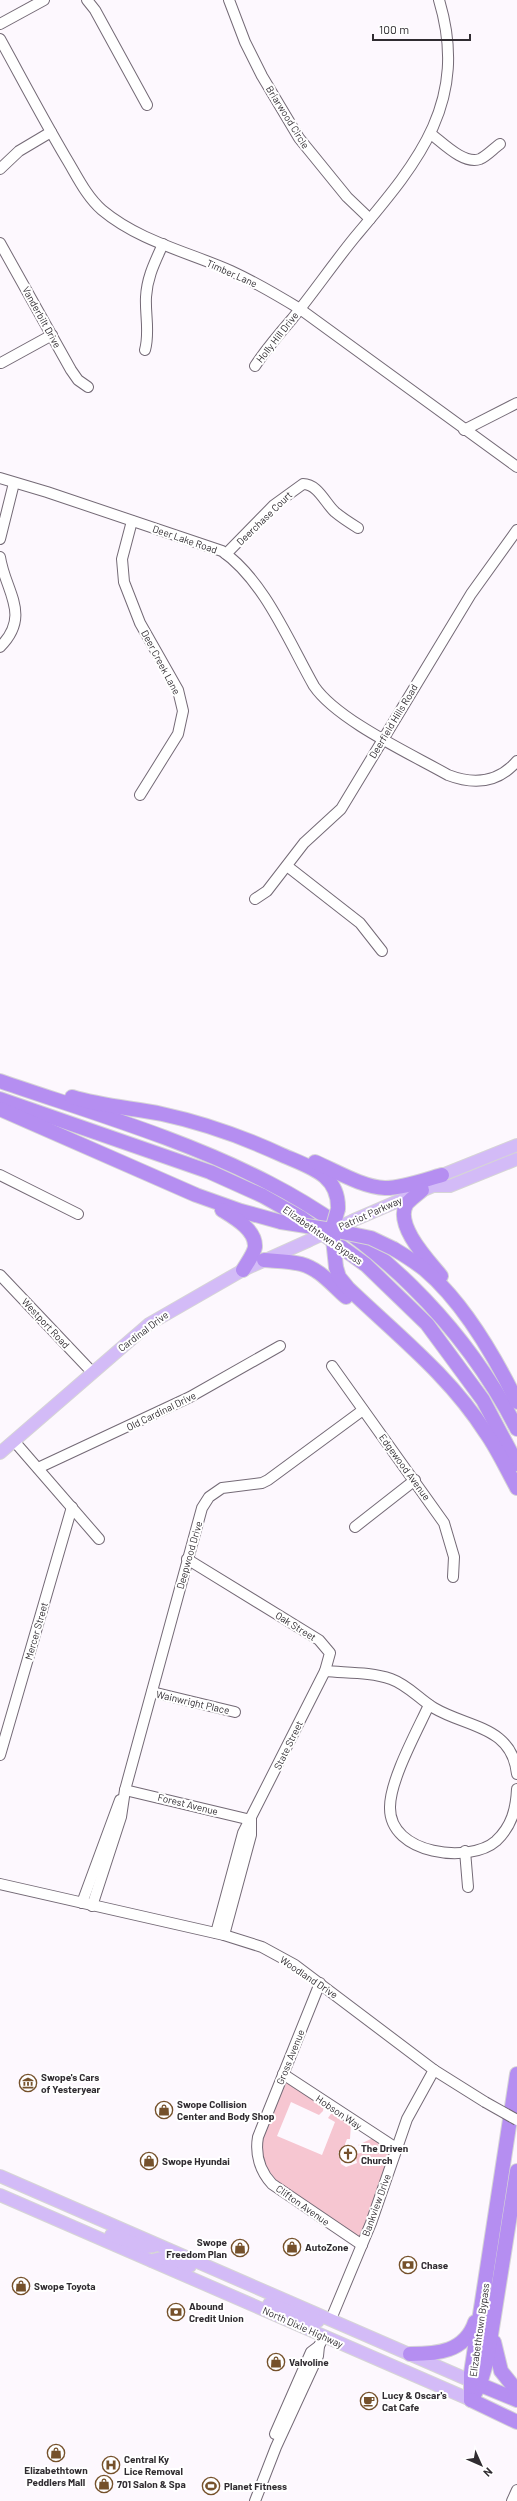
<svg xmlns="http://www.w3.org/2000/svg" width="517" height="2501" viewBox="0 0 517 2501" font-family="Barlow,sans-serif">
<rect width="100%" height="100%" fill="#fdf8fe"/>
<path fill="#f6c6d1" d="M 287,2079 L 324,2105 L 323,2111 L 319,2115 L 291,2102 L 277,2136 L 322,2155 L 335,2122 L 328,2118 L 333,2111 L 351,2123 L 350,2139 L 347,2139 L 345,2144 L 346,2150 L 338,2152 L 341,2164 L 346,2167 L 357,2163 L 355,2154 L 361,2153 L 363,2148 L 358,2145 L 373,2138 L 390,2150 L 362,2236 L 358,2237 L 278,2183 L 265,2165 L 261,2150 L 263,2138 Z"/>
<g fill="none" stroke-linecap="round" stroke-linejoin="round">
<defs>
<g id="minor">
<path d="M 87,0 L 95,10 L 147,105"/>
<path d="M 229,0 L 245,42 L 262,76 L 299,138 L 347,197 L 370,219"/>
<path d="M 0,24 L 44,0"/>
<path d="M 0,39 C 22,79 43,119 66,158 C 77,176 86,196 102,210 C 139,241 188,252 231,271 C 255,282 277,295 300,309 L 517,467"/>
<path d="M 431,134 C 443,143 464,165 480,159 C 487,156 494,148 500,144"/>
<path d="M 0,169 L 19,151 L 51,132"/>
<path d="M 0,243 L 71,370 L 78,380 L 88,387"/>
<path d="M 145,350 C 150,332 145,315 146,297 C 147,277 155,262 163,244"/>
<path d="M 1,363 L 52,335"/>
<path d="M 255,366 C 266,349 279,334 292,319 C 314,292 333,264 355,237 C 417,163 470,103 439,0"/>
<path d="M 464,430 L 517,403"/>
<path d="M 0,478 L 47,492 L 222,551 C 264,580 289,642 314,686 C 337,720 411,754 448,775 C 474,785 498,783 517,761"/>
<path d="M 132,521 L 122,559 L 124,582 L 140,623 L 178,690 L 183,711 L 178,734 L 140,795"/>
<path d="M 0,539 L 14,483"/>
<path d="M 226,554 L 274,505 L 303,484 C 318,484 325,503 335,512 C 342,518 350,523 358,528"/>
<path d="M 0,557 C 5,591 32,615 0,647"/>
<path d="M 287,866 L 360,923 L 382,951"/>
<path d="M 255,899 L 267,891 L 304,843 L 341,809 L 471,594 L 517,530"/>
<path d="M 0,1175 L 78,1214"/>
<path d="M 0,1275 L 92,1372"/>
<path d="M 332,1366 L 444,1523 L 454,1557 L 453,1577"/>
<path d="M 14,1441 L 99,1539"/>
<path d="M 38,1468 L 190,1397 L 280,1346"/>
<path d="M 355,1527 L 415,1480"/>
<path d="M 187,1559 L 319,1640 L 330,1653 L 325,1671 L 243,1833 L 216,1933"/>
<path d="M 325,1671 C 347,1673 371,1672 391,1679 C 408,1685 419,1699 434,1708 C 468,1728 512,1726 517,1774"/>
<path d="M 152,1692 L 235,1712"/>
<path d="M 429,1705 C 417,1731 390,1780 390,1807 C 389,1855 470,1864 496,1841 C 512,1826 516,1809 517,1789"/>
<path d="M 0,1755 L 72,1507"/>
<path d="M 125,1790 L 251,1820"/>
<path d="M 465,1851 L 468,1887"/>
<path d="M 0,1884 L 224,1935 L 262,1947 L 295,1965 L 434,2070 L 485,2102"/>
<path d="M 82,1903 L 120,1800"/>
<path d="M 92,1906 L 121,1817 L 125,1790 L 202,1508 L 209,1497 L 222,1488 L 262,1483 L 268,1480 L 363,1410"/>
<path d="M 224,1935 L 251,1835 L 251,1820"/>
<path d="M 320,1983 L 258,2137 C 255,2154 260,2171 272,2184 L 362,2245"/>
<path d="M 283,2074 L 396,2148"/>
<path d="M 331,2319 L 371,2223 L 407,2119 L 434,2070"/>
<path d="M 275,2434 L 311,2352 L 319,2346"/>
<path d="M 255,2501 L 276,2447 L 318,2356 L 319,2346 L 324,2336"/>
<path d="M 512,2501 L 517,2490"/>
</g>
<g id="major">
<path d="M 433,1186 L 450,1186 L 517,1159"/>
<path d="M 354,1220 L 433,1186 L 442,1175 L 517,1145"/>
<path d="M 0,1453 L 149,1324 L 243,1270 L 308,1241"/>
<path d="M 0,2176 L 471,2381"/>
<path d="M 0,2195 L 471,2400"/>
<path d="M 111,2235 L 146,2247 L 154,2246"/>
<path d="M 152,2261 C 164,2254 178,2262 190,2266"/>
<path d="M 269,2304 L 318,2321"/>
</g>
<g id="highway">
<path d="M 0,1081 C 90,1112 184,1139 269,1183 C 374,1237 463,1323 517,1429"/>
<path d="M 72,1097 C 101,1106 132,1108 162,1114 C 204,1123 243,1137 282,1155 C 309,1167 339,1174 338,1209"/>
<path d="M 0,1099 L 210,1172 L 263,1196 L 300,1217 L 366,1265 L 427,1324 L 483,1400 L 517,1464"/>
<path d="M 0,1109 L 196,1195 L 241,1211 L 281,1222"/>
<path d="M 315,1162 C 336,1171 362,1187 385,1188 C 404,1188 424,1180 442,1175"/>
<path d="M 422,1190 C 417,1195 409,1200 406,1205 C 395,1226 429,1261 441,1276"/>
<path d="M 222,1210 C 235,1218 256,1230 255,1247 C 254,1254 247,1263 243,1270"/>
<path d="M 394,1249 C 404,1255 415,1262 424,1269 C 463,1302 495,1357 517,1402"/>
<path d="M 264,1260 C 276,1261 290,1261 301,1264 C 320,1269 332,1285 346,1297"/>
<path d="M 336,1267 L 339,1277 L 348,1288 C 396,1334 450,1376 486,1433 C 498,1450 507,1470 517,1488"/>
<path d="M 494,2342 L 501,2371 L 517,2391"/>
<path d="M 410,2354 C 437,2354 465,2352 475,2322"/>
<path d="M 471,2381 L 517,2400"/>
<path d="M 473,2397 L 480,2384 L 487,2360 L 517,2171"/>
<path d="M 471,2400 L 471,2373 L 517,2074"/>
<path d="M 471,2400 L 517,2422"/>
</g>
</defs>
<use href="#minor" stroke="#746a76" stroke-width="12"/>
<use href="#major" stroke="#d6d5d6" stroke-width="14"/>
<use href="#highway" stroke="#d6d5d6" stroke-width="16"/>
<use href="#minor" stroke="#fff" stroke-width="10"/>
<use href="#major" stroke="#d3bbf7" stroke-width="12"/>
<use href="#highway" stroke="#b58ef1" stroke-width="14"/>
<defs>
<path id="minor-bridge" d="M 485,2102 L 517,2120"/>
<path id="major-bridge" d="M 308,1241 L 354,1220"/>
<g id="highway-bridge">
<path d="M 281,1222 L 332,1230 L 338,1209"/>
<path d="M 336,1267 L 332,1230 L 371,1238 L 394,1249"/>
</g>
</defs>
<use href="#minor-bridge" stroke="#746a76" stroke-width="12" stroke-linecap="butt"/>
<use href="#major-bridge" stroke="#d6d5d6" stroke-width="14" stroke-linecap="butt"/>
<use href="#highway-bridge" stroke="#d6d5d6" stroke-width="16" stroke-linecap="butt"/>
<use href="#minor-bridge" stroke="#fff" stroke-width="10"/>
<use href="#major-bridge" stroke="#d3bbf7" stroke-width="12"/>
<use href="#highway-bridge" stroke="#b58ef1" stroke-width="14"/>
</g>
<defs>
<symbol id="museum-ring" viewBox="-11 -11 22 22"><circle r="9.5" fill="#fff" stroke="#75512b" stroke-width="1.5"/><path d="M0-6L6-3V-2H-6V-3ZM-5-1h2V3h-2ZM-1-1h2V3h-2ZM3-1h2V3H3ZM-6 4H6V6H-6Z" fill="#75512b"/></symbol>
<symbol id="shop-ring" viewBox="-11 -11 22 22"><circle r="9.5" fill="#fff" stroke="#75512b" stroke-width="1.5"/><path d="M-5-2.5h2.3a2.7 3.5 0 0 1 5.4 0H5L5.5 6h-11ZM-1.5-2.5h3a1.5 2.3 0 0 0-3 0Z" fill="#75512b"/></symbol>
<symbol id="church-ring" viewBox="-11 -11 22 22"><circle r="9.5" fill="#fff" stroke="#75512b" stroke-width="1.5"/><path d="M-1.2-6h2.4v3.5h3.3v2.4h-3.3V6h-2.4V-.1h-3.3v-2.4h3.3Z" fill="#75512b"/></symbol>
<symbol id="bank-ring" viewBox="-11 -11 22 22"><circle r="9.5" fill="#fff" stroke="#75512b" stroke-width="1.5"/><path d="M-6-4H6V4H-6ZM0-2.3a2.3 2.3 0 1 0 0 4.6a2.3 2.3 0 1 0 0-4.6Z" fill="#75512b"/></symbol>
<symbol id="cafe-ring" viewBox="-11 -11 22 22"><circle r="9.5" fill="#fff" stroke="#75512b" stroke-width="1.5"/><path d="M-5.5-4.5H6V0H3Q3 3.5 0 3.5H-2.5Q-5.5 3.5-5.5 0ZM3-3.2v2h1.7v-2ZM-6 4.5H4V6H-6Z" fill="#75512b"/></symbol>
<symbol id="hospital-ring" viewBox="-11 -11 22 22"><circle r="9.5" fill="#fff" stroke="#75512b" stroke-width="1.5"/><path d="M-5-5h3v3.5h4V-5h3V5h-3V1.5h-4V5h-3Z" fill="#75512b"/></symbol>
<symbol id="stadium-ring" viewBox="-11 -11 22 22"><circle r="9.5" fill="#fff" stroke="#75512b" stroke-width="1.5"/><path d="M0-5a6.5 5 0 1 0 0 10a6.5 5 0 1 0 0-10ZM-3.5-1.8h7v3.6h-7Z" fill="#75512b"/></symbol>
</defs>
<g fill-rule="evenodd">
<use href="#museum-ring" x="18" y="2073" width="20" height="20"/>
<use href="#shop-ring" x="154" y="2100" width="20" height="20"/>
<use href="#church-ring" x="338" y="2144" width="20" height="20"/>
<use href="#shop-ring" x="139" y="2151" width="20" height="20"/>
<use href="#shop-ring" x="282" y="2237" width="20" height="20"/>
<use href="#shop-ring" x="230" y="2238" width="20" height="20"/>
<use href="#bank-ring" x="398" y="2255" width="20" height="20"/>
<use href="#shop-ring" x="11" y="2276" width="20" height="20"/>
<use href="#bank-ring" x="166" y="2302" width="20" height="20"/>
<use href="#shop-ring" x="266" y="2352" width="20" height="20"/>
<use href="#cafe-ring" x="359" y="2391" width="20" height="20"/>
<use href="#shop-ring" x="46" y="2443" width="20" height="20"/>
<use href="#hospital-ring" x="101" y="2455" width="20" height="20"/>
<use href="#shop-ring" x="94" y="2474" width="20" height="20"/>
<use href="#stadium-ring" x="201" y="2476" width="20" height="20"/>
</g>
<g text-anchor="middle" stroke-width="4" stroke-linejoin="round" paint-order="stroke">
<g font-size="10" fill="#302c31" stroke="#fff">
<text transform="translate(288 117) rotate(58)" y="4">Briarwood Circle</text>
<text transform="translate(232 273) rotate(24)" y="4">Timber Lane</text>
<text transform="translate(42 317) rotate(61)" y="4">Vanderbilt Drive</text>
<text transform="translate(277 337) rotate(-52)" y="4">Holly Hill Drive</text>
<text transform="translate(264 518) rotate(-44)" y="4">Deerchase Court</text>
<text transform="translate(185 539) rotate(19)" y="4">Deer Lake Road</text>
<text transform="translate(161 662) rotate(62)" y="4">Deer Creek Lane</text>
<text transform="translate(393 721) rotate(-59)" y="4">Deerfield Hills Road</text>
<text transform="translate(370 1213) rotate(-24)" y="4">Patriot Parkway</text>
<text transform="translate(323 1235) rotate(35)" y="4">Elizabethtown Bypass</text>
<text transform="translate(46 1323) rotate(47)" y="4">Westport Road</text>
<text transform="translate(143 1331) rotate(-37)" y="4">Cardinal Drive</text>
<text transform="translate(161 1411) rotate(-26)" y="4">Old Cardinal Drive</text>
<text transform="translate(405 1467) rotate(54)" y="4">Edgewood Avenue</text>
<text transform="translate(189 1555) rotate(-74)" y="4">Deepwood Drive</text>
<text transform="translate(296 1626) rotate(32)" y="4">Oak Street</text>
<text transform="translate(36 1631) rotate(-74)" y="4">Mercer Street</text>
<text transform="translate(193 1702) rotate(13)" y="4">Wainwright Place</text>
<text transform="translate(288 1745) rotate(-64)" y="4">State Street</text>
<text transform="translate(188 1804) rotate(14)" y="4">Forest Avenue</text>
<text transform="translate(309 1977) rotate(34)" y="4">Woodland Drive</text>
<text transform="translate(290 2057) rotate(-68)" y="4">Gross Avenue</text>
<text transform="translate(339 2112) rotate(34)" y="4">Hobson Way</text>
<text transform="translate(303 2205) rotate(35)" y="4">Clifton Avenue</text>
<text transform="translate(376 2205) rotate(-70)" y="4">Bankview Drive</text>
<text transform="translate(303 2327) rotate(24)" y="4">North Dixie Highway</text>
<text transform="translate(479 2330) rotate(-82)" y="4">Elizabethtown Bypass</text>
</g>
<g font-size="10" font-weight="bold" fill="#302c31" stroke="#fff" text-anchor="start">
<text x="41" y="2081">Swope's Cars<tspan x="41" dy="12">of Yesteryear</tspan></text>
<text x="177" y="2108">Swope Collision<tspan x="177" dy="12">Center and Body Shop</tspan></text>
<text x="361" y="2152">The Driven<tspan x="361" dy="12">Church</tspan></text>
<text x="162" y="2165">Swope Hyundai</text>
<text x="227" y="2246" text-anchor="end">Swope<tspan x="227" dy="12">Freedom Plan</tspan></text>
<text x="305" y="2251">AutoZone</text>
<text x="421" y="2269">Chase</text>
<text x="34" y="2290">Swope Toyota</text>
<text x="189" y="2310">Abound<tspan x="189" dy="12">Credit Union</tspan></text>
<text x="289" y="2366">Valvoline</text>
<text x="382" y="2399">Lucy &amp; Oscar's<tspan x="382" dy="12">Cat Cafe</tspan></text>
<text x="124" y="2463">Central Ky<tspan x="124" dy="12">Lice Removal</tspan></text>
<text x="56" y="2474" text-anchor="middle">Elizabethtown<tspan x="56" dy="12">Peddlers Mall</tspan></text>
<text x="117" y="2488">701 Salon &amp; Spa</text>
<text x="224" y="2490">Planet Fitness</text>
</g>
</g>
<g transform="translate(481 2465) rotate(135)" stroke="#ffffff" stroke-width="3" paint-order="stroke">
<path d="M0-3L7 15L0 10L-7 15Z" fill="#302c31"/>
<text y="-6" font-size="11" font-weight="bold" text-anchor="middle" fill="#302c31">N</text>
</g>
<path d="M373 34v6h97v-6" fill="none" stroke="#302c31" stroke-width="2"/>
<text x="379" y="34" font-size="12" fill="#302c31" stroke="#ffffff" stroke-width="3" paint-order="stroke">100 m</text>
</svg>
